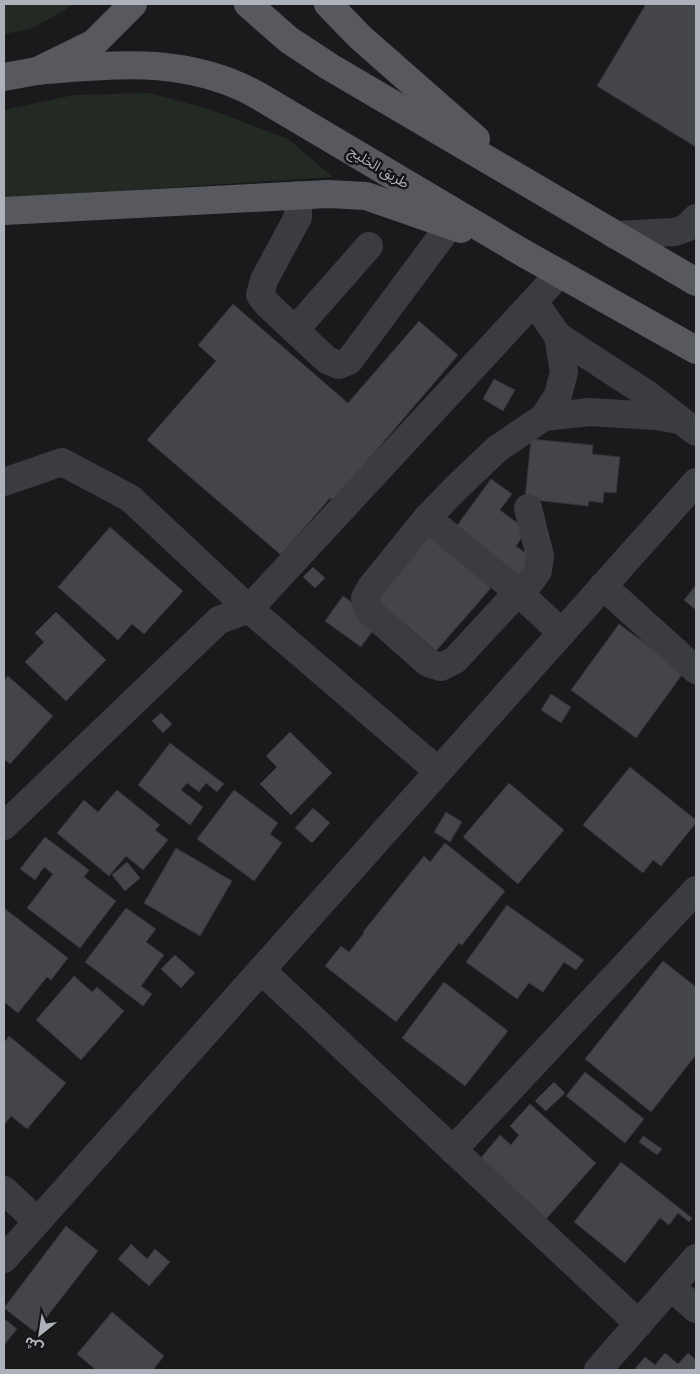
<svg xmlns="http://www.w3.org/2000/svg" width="700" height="1374" viewBox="0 0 700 1374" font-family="'Titillium Web','Noto Sans Arabic',sans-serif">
<rect width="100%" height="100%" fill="#1a1a1c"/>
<g fill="#222a23">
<path d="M 4,4 L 71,4 L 65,10 L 31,29 L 4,34 Z"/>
<path d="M 149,93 L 209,109 L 288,139 L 333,177 L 4,198 L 4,110 L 74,95 Z"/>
</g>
<g fill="#444549" stroke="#343438">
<path d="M 646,4 L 696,4 L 696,147 L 597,86 Z"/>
<path d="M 233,304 L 348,403 L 419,321 L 458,355 L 333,501 L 330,498 L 281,555 L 147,440 L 216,361 L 198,345 Z"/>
<path d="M 494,379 L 515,390 L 503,411 L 483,399 Z"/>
<path d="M 531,439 L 593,445 L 592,454 L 620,457 L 616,493 L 604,492 L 603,503 L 589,501 L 588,506 L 525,499 Z"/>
<path d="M 491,479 L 512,494 L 500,510 L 527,530 L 516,546 L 532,558 L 517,578 L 453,531 Z"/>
<path d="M 110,527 L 183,591 L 144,634 L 132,624 L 118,640 L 58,587 Z"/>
<path d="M 426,532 L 491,588 L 436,651 L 371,595 Z"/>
<path d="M 313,567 L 325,578 L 315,588 L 303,577 Z"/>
<path d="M 696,585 L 696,610 L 684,600 Z"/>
<path d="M 343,596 L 379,622 L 361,647 L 325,621 Z"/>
<path d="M 56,612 L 106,660 L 66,701 L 25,662 L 44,642 L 35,633 Z"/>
<path d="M 619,624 L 684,672 L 636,738 L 571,690 Z"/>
<path d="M 8,676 L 53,716 L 10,764 L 4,759 L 4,681 Z"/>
<path d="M 551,694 L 571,707 L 561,723 L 541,710 Z"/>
<path d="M 161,713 L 172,724 L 163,733 L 152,721 Z"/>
<path d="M 290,732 L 332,773 L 291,815 L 260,784 L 277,767 L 266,756 Z"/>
<path d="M 170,743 L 224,784 L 217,792 L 206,783 L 199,792 L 187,783 L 181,790 L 203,807 L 190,825 L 138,785 Z"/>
<path d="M 630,767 L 696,820 L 696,823 L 661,866 L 653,860 L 643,873 L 583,825 Z"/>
<path d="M 509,783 L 564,830 L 518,884 L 463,837 Z"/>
<path d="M 117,790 L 160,825 L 155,830 L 168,840 L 143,870 L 126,856 L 109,876 L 57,833 L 84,800 L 98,812 Z"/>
<path d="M 234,790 L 278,823 L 270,834 L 282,843 L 254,881 L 197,839 Z"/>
<path d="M 313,808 L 330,823 L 312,843 L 295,828 Z"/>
<path d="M 446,812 L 462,822 L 450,842 L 434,832 Z"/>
<path d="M 45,837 L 89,870 L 84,877 L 116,901 L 80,948 L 27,908 L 53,874 L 44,867 L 35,880 L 20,869 Z"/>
<path d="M 445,843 L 505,891 L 462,945 L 459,943 L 396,1022 L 325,966 L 341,946 L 349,952 L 364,933 L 363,932 L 424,856 L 430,862 Z"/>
<path d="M 176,848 L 232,881 L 200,936 L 144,903 Z"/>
<path d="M 127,862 L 140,878 L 125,891 L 112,875 Z"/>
<path d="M 507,905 L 584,960 L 576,970 L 564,962 L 543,992 L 529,983 L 517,999 L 466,962 Z"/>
<path d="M 4,908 L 68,958 L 51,980 L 47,977 L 18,1013 L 4,1002 Z"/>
<path d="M 126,908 L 156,929 L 146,942 L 164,955 L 141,986 L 152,994 L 143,1006 L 85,962 Z"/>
<path d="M 175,955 L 195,973 L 181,988 L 161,969 Z"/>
<path d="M 663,961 L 696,987 L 696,1055 L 651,1112 L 585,1059 Z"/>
<path d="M 74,976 L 92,992 L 97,987 L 124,1011 L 81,1060 L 36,1020 Z"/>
<path d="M 444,982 L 508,1031 L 465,1086 L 402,1038 Z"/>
<path d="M 9,1036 L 66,1083 L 27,1129 L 11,1116 L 4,1125 L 4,1043 Z"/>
<path d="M 585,1072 L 644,1119 L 625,1143 L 566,1096 Z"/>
<path d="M 554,1082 L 565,1093 L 546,1111 L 535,1101 Z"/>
<path d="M 530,1104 L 596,1163 L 546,1219 L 479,1160 L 500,1135 L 511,1145 L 519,1135 L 510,1126 Z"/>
<path d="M 643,1136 L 662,1149 L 657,1155 L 639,1142 Z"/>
<path d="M 621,1162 L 692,1218 L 689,1222 L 678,1213 L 669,1225 L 660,1218 L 625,1263 L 574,1222 Z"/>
<path d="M 66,1226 L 98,1251 L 35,1332 L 4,1308 Z"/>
<path d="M 131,1244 L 147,1259 L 155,1249 L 170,1262 L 149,1286 L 118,1259 Z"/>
<path d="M 112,1312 L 164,1356 L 153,1370 L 96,1370 L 77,1354 Z"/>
<path d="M 6,1320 L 17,1329 L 4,1345 L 4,1323 Z"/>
<path d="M 665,1353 L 678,1364 L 688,1353 L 696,1360 L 696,1370 L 634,1370 L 645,1357 L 655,1365 Z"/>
</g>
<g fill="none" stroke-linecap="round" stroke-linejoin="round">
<g stroke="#3b3c41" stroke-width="28">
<path d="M 298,195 L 298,217 L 264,280 L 260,295 L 268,305 L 327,360 L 339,365 L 349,361 L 450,225"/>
<path d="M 615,235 L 675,232 L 686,228 L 696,218"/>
<path d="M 295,330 L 369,246"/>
<path d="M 558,336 L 647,394 L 696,432"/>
<path d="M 544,417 L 590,412 L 656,416 L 679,420"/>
<path d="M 4,482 L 62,462 L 130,498 L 249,609 L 438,771"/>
<path d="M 528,508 L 540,556 L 538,571 L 530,582 L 518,592 L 455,660 L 441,667 L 428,663 L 369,611 L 365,598 L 371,587 L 427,518 L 518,592 L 562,633"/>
<path d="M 427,518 L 456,488 L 497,449 L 544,417 L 558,395 L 564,372 L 558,336 L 534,302"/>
<path d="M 603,586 L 696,670"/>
<path d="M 4,826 L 219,620 L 249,609 L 560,273"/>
<path d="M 261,970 L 639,1324"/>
<path d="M 453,1150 L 696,890"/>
<path d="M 4,1190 L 37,1221"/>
<path d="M 4,1259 L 696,482"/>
<path d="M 671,1287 L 696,1309"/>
<path d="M 598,1370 L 696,1258"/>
</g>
<g stroke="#57595f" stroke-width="28">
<path d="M 248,4 L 289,40 L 330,67 L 696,282"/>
<path d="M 328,4 L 360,37 L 476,139"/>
<path d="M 37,71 C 107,65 172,57 239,86 C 253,92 266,100 279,108 L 525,254 L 696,350"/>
<path d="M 4,77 L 37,71 L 94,43 L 133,4"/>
<path d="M 4,211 L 328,194 L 366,196 L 461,229"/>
</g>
</g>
<g text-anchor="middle" stroke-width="5" stroke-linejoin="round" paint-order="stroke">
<g font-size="14" fill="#adb1ba" stroke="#151517">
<text transform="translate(379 167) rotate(31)" y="5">طريق الخليج</text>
</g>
</g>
<rect width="700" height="1374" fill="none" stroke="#adb1ba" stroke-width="10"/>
<g transform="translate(40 1334) rotate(210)" stroke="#151517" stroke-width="4" paint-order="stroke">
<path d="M0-4L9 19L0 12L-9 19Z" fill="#adb1ba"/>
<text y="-8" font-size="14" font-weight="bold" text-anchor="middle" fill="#adb1ba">ش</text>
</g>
</svg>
